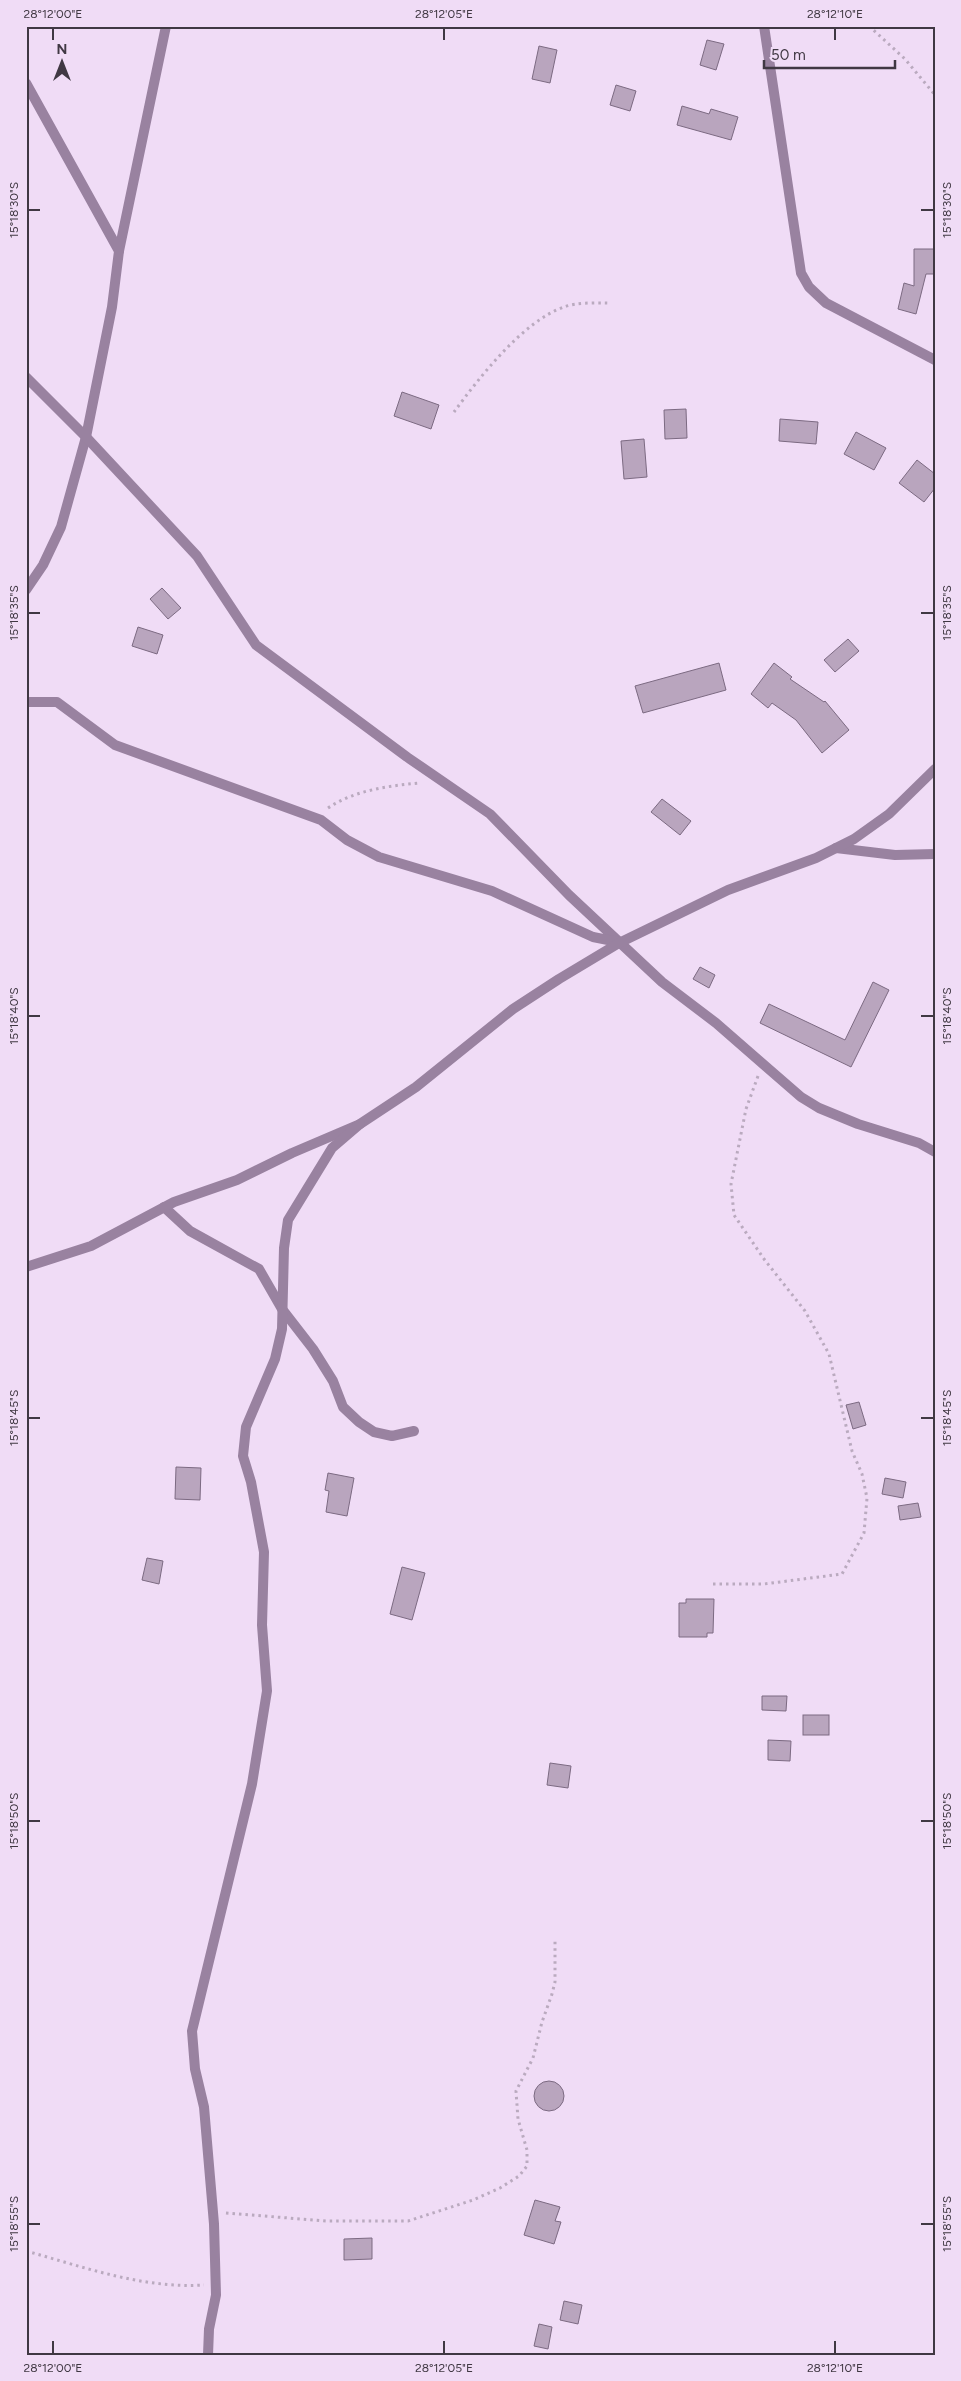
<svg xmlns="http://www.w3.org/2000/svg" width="961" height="2381" viewBox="0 0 961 2381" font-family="Figtree,sans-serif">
<rect width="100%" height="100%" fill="#f0dcf6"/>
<g fill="#b9a5be" stroke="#7c6a82">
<path d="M 707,40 L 724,44 L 716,70 L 700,65 Z"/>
<path d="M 539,46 L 557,50 L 550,83 L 532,79 Z"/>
<path d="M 616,85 L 636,91 L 630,111 L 610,105 Z"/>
<path d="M 682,106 L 709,114 L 711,109 L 738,117 L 731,140 L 677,125 Z"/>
<path d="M 914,249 L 935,249 L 935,274 L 926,274 L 916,314 L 898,309 L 904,283 L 914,286 Z"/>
<path d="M 402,392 L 439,405 L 431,429 L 394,416 Z"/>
<path d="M 686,409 L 687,438 L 665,439 L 664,410 Z"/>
<path d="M 780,419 L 818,422 L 816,444 L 779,441 Z"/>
<path d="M 856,432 L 886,448 L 874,470 L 844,454 Z"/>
<path d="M 644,439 L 647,477 L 624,479 L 621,441 Z"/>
<path d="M 917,460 L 935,474 L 935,488 L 924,502 L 899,483 Z"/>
<path d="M 162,588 L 181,608 L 168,619 L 150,599 Z"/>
<path d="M 138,627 L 163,635 L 157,654 L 132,646 Z"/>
<path d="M 848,639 L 859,651 L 835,672 L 824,660 Z"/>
<path d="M 719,663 L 726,690 L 643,713 L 635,686 Z"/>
<path d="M 774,663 L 792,677 L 790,679 L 824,702 L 825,701 L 849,730 L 822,753 L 796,720 L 772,703 L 768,708 L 751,694 Z"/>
<path d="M 662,799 L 691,821 L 680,835 L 651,812 Z"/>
<path d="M 700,967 L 715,975 L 709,988 L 693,979 Z"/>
<path d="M 873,982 L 889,990 L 851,1067 L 760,1023 L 769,1004 L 845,1040 Z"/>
<path d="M 859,1402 L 866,1425 L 853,1429 L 846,1405 Z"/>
<path d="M 176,1467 L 201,1468 L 200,1500 L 175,1499 Z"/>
<path d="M 328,1473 L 354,1478 L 347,1516 L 326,1512 L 329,1491 L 325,1490 Z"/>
<path d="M 885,1478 L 906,1482 L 903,1498 L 882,1494 Z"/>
<path d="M 918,1503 L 921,1517 L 900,1520 L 898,1506 Z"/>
<path d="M 147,1558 L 163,1561 L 159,1584 L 142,1580 Z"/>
<path d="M 402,1567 L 425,1573 L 412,1620 L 390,1614 Z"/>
<path d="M 686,1599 L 714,1599 L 713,1633 L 707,1633 L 707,1637 L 679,1637 L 679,1603 L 686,1603 Z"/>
<path d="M 762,1696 L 787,1696 L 786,1711 L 762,1710 Z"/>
<rect x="803" y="1715" width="26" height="20"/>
<path d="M 768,1740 L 791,1741 L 790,1761 L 768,1760 Z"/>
<path d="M 550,1763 L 571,1766 L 568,1788 L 547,1785 Z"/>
<circle cx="549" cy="2096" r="15"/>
<path d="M 535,2200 L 560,2207 L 555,2221 L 561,2222 L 554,2244 L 524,2235 Z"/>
<path d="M 372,2238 L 372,2259 L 344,2260 L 344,2239 Z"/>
<path d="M 564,2301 L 582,2305 L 578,2324 L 560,2320 Z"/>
<path d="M 539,2324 L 552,2327 L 548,2349 L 534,2346 Z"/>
</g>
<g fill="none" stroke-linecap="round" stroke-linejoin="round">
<g stroke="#baaabf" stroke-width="3" stroke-dasharray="2.5 4" stroke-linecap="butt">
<path d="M 869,26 L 905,59 L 935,95"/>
<path d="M 454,412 C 479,378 523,321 564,307 C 577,302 595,303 610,303"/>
<path d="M 328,808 C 355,790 388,786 419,783"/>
<path d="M 713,1584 L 764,1584 L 842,1574 L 864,1533 L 867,1498 L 862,1474 L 852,1451 L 829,1354 L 805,1311 L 764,1259 L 734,1215 L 731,1184 L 746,1109 L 758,1076"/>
<path d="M 226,2213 L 326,2221 L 408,2221 L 473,2200 L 500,2188 L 519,2176 L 527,2166 L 527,2150 L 518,2119 L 516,2091 L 533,2058 L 542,2022 L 552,1994 L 555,1982 L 555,1938"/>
<path d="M 26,2251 C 84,2267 143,2289 204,2285"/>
</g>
<g stroke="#9982a0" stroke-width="10">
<path d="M 764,26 L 801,273 L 809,287 L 826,303 L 935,360"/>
<path d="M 119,251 L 166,26"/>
<path d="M 164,1207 L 190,1231 L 259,1269 L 282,1309 L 313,1349 L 333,1381 L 343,1407 L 359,1422 L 374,1432 L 392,1436 L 414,1431"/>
</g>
<g stroke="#9982a0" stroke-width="10">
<path d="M 26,83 L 119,251 L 112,307 L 86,437 L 61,527 L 43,565 L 26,590"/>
<path d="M 26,377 L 86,437 L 197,556 L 256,645 L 407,757 L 490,814 L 569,895 L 662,982 L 716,1023 L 801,1097 L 819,1108 L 858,1124 L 919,1143 L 935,1152"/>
<path d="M 26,702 L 57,702 L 115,745 L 321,820 L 347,840 L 379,857 L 492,891 L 593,937 L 618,942"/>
<path d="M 836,848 L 895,855 L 935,854"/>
<path d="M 26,1267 L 91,1246 L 174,1202 L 237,1180 L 292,1153 L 360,1124 L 416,1087 L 513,1009 L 559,979 L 619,943 L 728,890 L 816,858 L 854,839 L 889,814 L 935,769"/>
<path d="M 208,2355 L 209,2329 L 216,2295 L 214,2224 L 204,2107 L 195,2069 L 192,2031 L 252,1784 L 267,1691 L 262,1625 L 264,1552 L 251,1482 L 243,1456 L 246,1427 L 275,1359 L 282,1329 L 284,1248 L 288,1220 L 332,1148 L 360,1124"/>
</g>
</g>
<path fill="none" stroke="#403843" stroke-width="2" d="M 53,28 L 53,40M 444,28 L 444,40M 835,28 L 835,40M 28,210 L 40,210M 921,210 L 934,210M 28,613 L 40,613M 921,613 L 934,613M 28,1016 L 40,1016M 921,1016 L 934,1016M 28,1418 L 40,1418M 921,1418 L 934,1418M 28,1821 L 40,1821M 921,1821 L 934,1821M 28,2224 L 40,2224M 921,2224 L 934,2224M 53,2341 L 53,2354M 444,2341 L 444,2354M 835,2341 L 835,2354"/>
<rect width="961" height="2381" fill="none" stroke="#f0dcf6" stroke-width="55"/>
<g transform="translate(62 62)" stroke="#f0dcf6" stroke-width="4" paint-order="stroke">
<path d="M0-4L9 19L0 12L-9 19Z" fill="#403843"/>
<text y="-8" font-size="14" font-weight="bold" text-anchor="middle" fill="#403843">N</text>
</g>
<path d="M764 60v8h131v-8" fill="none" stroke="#403843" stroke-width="2.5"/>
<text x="771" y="60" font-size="15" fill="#403843" stroke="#f0dcf6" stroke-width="4" paint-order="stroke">50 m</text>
<rect x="28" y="28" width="906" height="2326" fill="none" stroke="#403843" stroke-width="2"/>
<g font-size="12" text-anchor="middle" fill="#403843">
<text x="53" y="18">28°12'00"E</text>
<text x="444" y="18">28°12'05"E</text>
<text x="835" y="18">28°12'10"E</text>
<text transform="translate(14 210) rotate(-90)" y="4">15°18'30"S</text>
<text transform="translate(947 210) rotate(-90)" y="4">15°18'30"S</text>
<text transform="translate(14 613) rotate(-90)" y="4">15°18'35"S</text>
<text transform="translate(947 613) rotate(-90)" y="4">15°18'35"S</text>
<text transform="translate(14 1016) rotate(-90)" y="4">15°18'40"S</text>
<text transform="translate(947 1016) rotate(-90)" y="4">15°18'40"S</text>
<text transform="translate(14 1418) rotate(-90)" y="4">15°18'45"S</text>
<text transform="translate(947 1418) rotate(-90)" y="4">15°18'45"S</text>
<text transform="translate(14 1821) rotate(-90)" y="4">15°18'50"S</text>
<text transform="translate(947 1821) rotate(-90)" y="4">15°18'50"S</text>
<text transform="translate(14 2224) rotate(-90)" y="4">15°18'55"S</text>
<text transform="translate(947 2224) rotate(-90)" y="4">15°18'55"S</text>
<text x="53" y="2372">28°12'00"E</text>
<text x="444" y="2372">28°12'05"E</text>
<text x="835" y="2372">28°12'10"E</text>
</g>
</svg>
